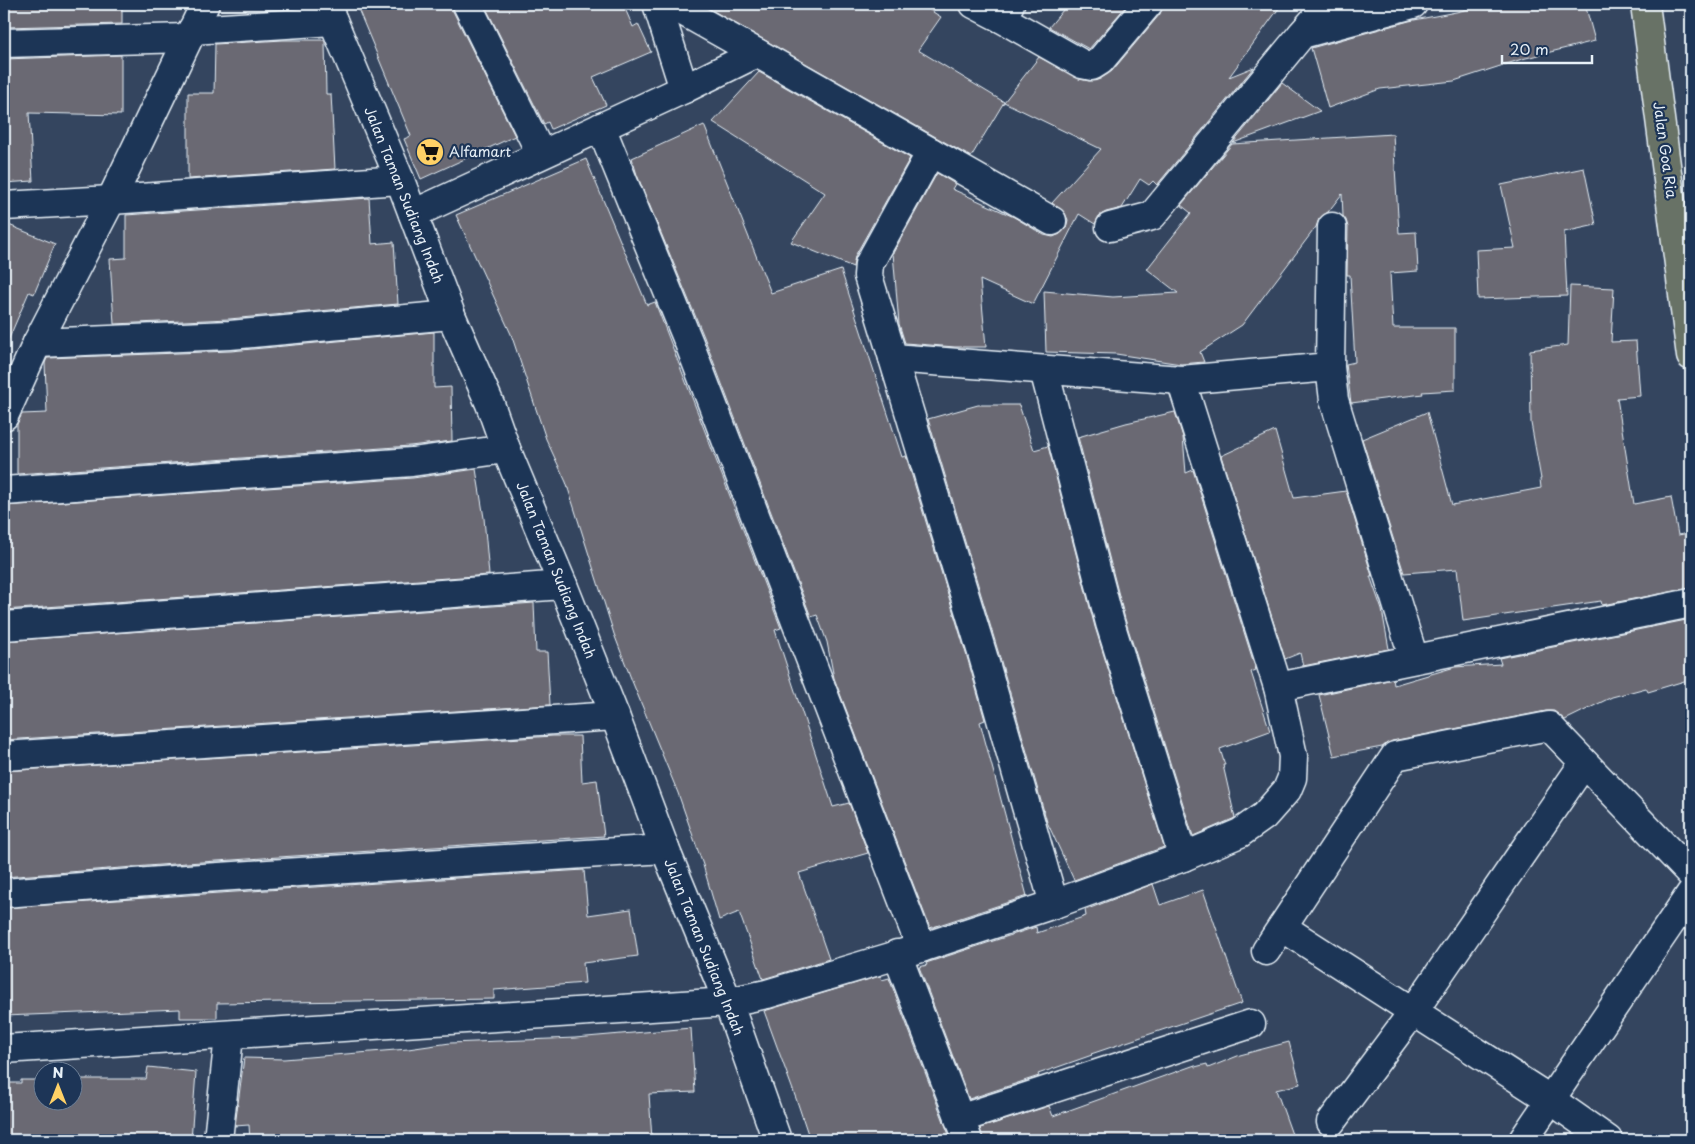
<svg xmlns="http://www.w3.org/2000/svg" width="1695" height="1144" viewBox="0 0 1695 1144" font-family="'Playpen Sans',sans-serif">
<rect width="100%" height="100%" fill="#34455f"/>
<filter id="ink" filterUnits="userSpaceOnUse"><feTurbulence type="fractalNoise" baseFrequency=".02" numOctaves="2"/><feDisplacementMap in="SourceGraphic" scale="10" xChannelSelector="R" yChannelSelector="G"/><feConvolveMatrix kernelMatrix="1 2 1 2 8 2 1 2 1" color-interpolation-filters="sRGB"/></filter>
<g filter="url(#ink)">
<g fill="#6a6973" stroke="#e8f1f8">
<path d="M 4,4 L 122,4 L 122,24 L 4,27 Z"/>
<path d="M 356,4 L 452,4 L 453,11 L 515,136 L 421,179 L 404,139 L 411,136 Z"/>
<path d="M 484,4 L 623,4 L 633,27 L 638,24 L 651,52 L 593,77 L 606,105 L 551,129 L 548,122 L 544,124 Z"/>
<path d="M 701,4 L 920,4 L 941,17 L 918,50 L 1004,102 L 971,157 Z"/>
<path d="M 1068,4 L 1128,4 L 1089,49 L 1049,27 Z"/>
<path d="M 1163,4 L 1282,4 L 1229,77 L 1254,67 L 1157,185 L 1153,181 L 1149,185 L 1140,179 L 1122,208 L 1106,212 L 1099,216 L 1095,224 L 1079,214 L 1033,304 L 980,280 L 986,347 L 955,347 L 905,343 L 899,324 L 893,253 L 937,173 L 955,184 L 952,189 L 1014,217 L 1044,235 L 1053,237 L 1060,234 L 1066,228 L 1068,220 L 1065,213 L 1052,203 L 1101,149 L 1004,102 L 1039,57 L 1079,79 L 1089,81 L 1100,79 L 1112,71 L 1160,14 Z"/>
<path d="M 1490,4 L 1585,4 L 1595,41 L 1522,59 L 1454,81 L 1380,89 L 1328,108 L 1311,48 L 1409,21 L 1456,12 Z"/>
<path d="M 283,40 L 324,40 L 325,42 L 326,94 L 331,94 L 335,169 L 188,179 L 188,93 L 214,93 L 215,44 Z"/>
<path d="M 121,55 L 121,115 L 29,113 L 33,181 L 4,183 L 4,59 Z"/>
<path d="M 759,72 L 910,158 L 855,256 L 853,267 L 791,242 L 825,193 L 713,122 Z"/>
<path d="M 1282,83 L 1320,111 L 1233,143 Z"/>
<path d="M 704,125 L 771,293 L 841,270 L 902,457 L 906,456 L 968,660 L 985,720 L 980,722 L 1027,896 L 930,928 L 834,678 L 827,642 L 817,615 L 811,617 L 704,337 L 637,175 L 632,158 Z"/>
<path d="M 1393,134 L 1399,233 L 1416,232 L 1418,271 L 1390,273 L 1393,328 L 1455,328 L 1455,390 L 1422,392 L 1423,394 L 1351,403 L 1346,364 L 1355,362 L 1350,275 L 1347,275 L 1348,227 L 1346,220 L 1343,216 L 1342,194 L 1328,212 L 1319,219 L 1316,227 L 1242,325 L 1200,352 L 1204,362 L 1181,364 L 1116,354 L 1046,352 L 1044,291 L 1113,297 L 1178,293 L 1147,269 L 1191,213 L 1181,205 L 1232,144 Z"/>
<path d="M 586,159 L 647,305 L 655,302 L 781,628 L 775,630 L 833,807 L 849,803 L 868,853 L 799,873 L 829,959 L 763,979 L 739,912 L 719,920 L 703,865 L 678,793 L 632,681 L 614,634 L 566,482 L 546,439 L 511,334 L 456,215 Z"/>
<path d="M 1584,168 L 1596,225 L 1564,232 L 1567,296 L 1478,299 L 1476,250 L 1515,248 L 1501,185 Z"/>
<path d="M 369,198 L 372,244 L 394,242 L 398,304 L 229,319 L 114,324 L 110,259 L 126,258 L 126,215 Z"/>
<path d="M 4,223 L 55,244 L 34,294 L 29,292 L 4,350 Z"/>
<path d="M 1570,286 L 1614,288 L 1611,342 L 1636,341 L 1640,396 L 1617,398 L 1634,504 L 1671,497 L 1678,535 L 1689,533 L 1691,547 L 1691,588 L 1602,605 L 1601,601 L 1463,621 L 1457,569 L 1404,573 L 1362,439 L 1427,412 L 1452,505 L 1541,488 L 1540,479 L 1541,479 L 1531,423 L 1530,350 L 1568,345 Z"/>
<path d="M 434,332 L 434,388 L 451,387 L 452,441 L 410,446 L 17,474 L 17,424 L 22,414 L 47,413 L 45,363 L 47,358 L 231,351 Z"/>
<path d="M 978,405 L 1019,405 L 1034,450 L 1048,446 L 1095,627 L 1164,847 L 1074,880 L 1047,822 L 998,651 L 928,419 Z"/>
<path d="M 1175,412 L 1183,437 L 1186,473 L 1193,470 L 1256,670 L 1251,672 L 1270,731 L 1220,749 L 1225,765 L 1223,765 L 1235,818 L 1193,836 L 1125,619 L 1078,437 L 1126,423 Z"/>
<path d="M 1275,431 L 1294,498 L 1346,491 L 1372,576 L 1370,576 L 1382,610 L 1389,649 L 1303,666 L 1300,653 L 1285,659 L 1221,456 Z"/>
<path d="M 476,469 L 484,518 L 489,575 L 4,610 L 4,506 L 413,478 Z"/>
<path d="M 534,603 L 536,652 L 547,652 L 550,705 L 4,740 L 4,641 Z"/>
<path d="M 1691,619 L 1691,679 L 1648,692 L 1646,688 L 1612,697 L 1565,720 L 1554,711 L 1546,711 L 1392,741 L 1382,747 L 1334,756 L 1319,695 L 1393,679 L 1394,685 L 1455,667 L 1501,664 L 1499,658 Z"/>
<path d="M 553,736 L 580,736 L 582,782 L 597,780 L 604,836 L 186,863 L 4,877 L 4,771 Z"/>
<path d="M 584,870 L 588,915 L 631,909 L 638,956 L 583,963 L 585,983 L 494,990 L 494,999 L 217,1003 L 217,1018 L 180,1018 L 180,1009 L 4,1016 L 4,908 L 188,895 Z"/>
<path d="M 1153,884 L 1160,905 L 1203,890 L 1242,1003 L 1091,1054 L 1092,1055 L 1038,1074 L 1039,1076 L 969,1099 L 919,967 L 927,965 L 926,963 L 1036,927 L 1037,933 L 1086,916 L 1085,910 Z"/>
<path d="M 880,976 L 882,980 L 889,978 L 951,1140 L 810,1140 L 798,1104 L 764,1011 Z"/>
<path d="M 691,1028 L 695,1092 L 649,1094 L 652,1140 L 250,1140 L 249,1125 L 235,1126 L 244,1058 L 284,1059 L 408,1049 L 450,1043 L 575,1038 Z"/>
<path d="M 1289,1042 L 1300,1084 L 1276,1090 L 1294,1140 L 983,1140 L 980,1128 L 1049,1106 L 1053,1116 L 1195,1065 L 1195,1067 L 1207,1064 L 1208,1068 L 1240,1055 Z"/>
<path d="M 148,1067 L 196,1072 L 191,1140 L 4,1140 L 4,1083 L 21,1083 L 21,1080 L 42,1080 L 42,1102 L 72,1102 L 72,1079 L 146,1079 Z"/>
</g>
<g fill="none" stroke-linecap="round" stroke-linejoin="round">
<defs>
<g id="minor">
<path d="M 326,4 L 400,180 L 451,315 L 490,404 L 506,449 L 563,585 L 615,716 L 665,849 L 728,1002 L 777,1140"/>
<path d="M 467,4 L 541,154"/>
<path d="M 670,4 L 757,53"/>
<path d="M 974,4 L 1001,18 L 1010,4"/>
<path d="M 1001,18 L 1082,64 L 1092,66 L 1100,61 L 1148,4"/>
<path d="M 192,30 L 333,21"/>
<path d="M 1302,34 L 1328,4"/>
<path d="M 4,43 L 188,38"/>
<path d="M 684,89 L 757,53 L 1052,221"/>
<path d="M 601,127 L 689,343 L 921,948"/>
<path d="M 931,152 L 869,264 L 868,276 L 893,358 L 1181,380 L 1330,367"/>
<path d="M 4,206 L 111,200 L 400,180"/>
<path d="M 413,214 L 684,89 L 658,7 L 661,4"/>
<path d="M 1110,227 L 1152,216 L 1302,34 L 1413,4"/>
<path d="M 1332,227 L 1330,367 L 1334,400 L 1414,659"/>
<path d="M 37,343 L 230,335 L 451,315"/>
<path d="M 893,358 L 983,656 L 1054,904"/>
<path d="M 1044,370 L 1110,623 L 1183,857"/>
<path d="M 4,416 L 37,343 L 111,200 L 205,4"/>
<path d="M 4,491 L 412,462 L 506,449"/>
<path d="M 4,626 L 563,585"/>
<path d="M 1278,687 L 1691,603"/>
<path d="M 4,756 L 615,716"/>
<path d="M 4,893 L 187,879 L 665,849"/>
<path d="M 1282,927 L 1551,1100 L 1608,1140"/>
<path d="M 1266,951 L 1395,756 L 1549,726 L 1691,874"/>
<path d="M 897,954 L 968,1140"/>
<path d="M 4,1049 L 728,1002 L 767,994 L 921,948 L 1054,904 L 1183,857 L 1240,833 L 1264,816 L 1287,790 L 1292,778 L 1293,756 L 1278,687 L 1181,380"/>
<path d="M 959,1119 L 1251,1024"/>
<path d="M 1331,1122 L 1413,1012 L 1584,763"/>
<path d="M 218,1140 L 229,1036"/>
<path d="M 1523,1140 L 1691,893"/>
</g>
<path id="major" d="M 1645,4 L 1691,356"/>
</defs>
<use href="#minor" stroke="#e8f1f8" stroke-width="31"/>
<use href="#major" stroke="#e8f1f8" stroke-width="31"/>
<use href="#minor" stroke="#1d3557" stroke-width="28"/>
<use href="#major" stroke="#687266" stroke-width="28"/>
</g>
</g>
<defs>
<symbol id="supermarket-disc" viewBox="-11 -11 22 22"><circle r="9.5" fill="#ffd166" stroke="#1d3557"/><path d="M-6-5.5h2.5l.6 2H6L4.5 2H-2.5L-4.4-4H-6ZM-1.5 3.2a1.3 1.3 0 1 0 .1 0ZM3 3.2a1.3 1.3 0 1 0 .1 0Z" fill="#111"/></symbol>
</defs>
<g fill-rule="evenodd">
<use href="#supermarket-disc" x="414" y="136" width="32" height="32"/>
</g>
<g text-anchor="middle" stroke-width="4.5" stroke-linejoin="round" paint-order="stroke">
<g font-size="14" fill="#e8f1f8" stroke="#1d3557">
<text transform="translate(1665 150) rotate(82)" y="5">Jalan Goa Ria</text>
<text transform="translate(404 195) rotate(68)" y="5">Jalan Taman Sudiang Indah</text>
<text transform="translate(556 570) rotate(68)" y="5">Jalan Taman Sudiang Indah</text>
<text transform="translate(704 947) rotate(68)" y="5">Jalan Taman Sudiang Indah</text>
</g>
<g font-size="14" fill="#e8f1f8" stroke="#1d3557" text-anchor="start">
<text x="449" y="157">Alfamart</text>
</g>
</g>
<rect width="1695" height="1144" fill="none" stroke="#1d3557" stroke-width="20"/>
<rect x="10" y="10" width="1675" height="1124" fill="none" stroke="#e8f1f8" stroke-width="2" filter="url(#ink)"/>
<g transform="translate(58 1086)"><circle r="24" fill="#1d3557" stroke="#6e8097"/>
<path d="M0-4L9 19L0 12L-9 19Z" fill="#ffd166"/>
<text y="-8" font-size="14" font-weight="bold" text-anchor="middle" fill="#e8f1f8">N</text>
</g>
<path d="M1502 55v8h90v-8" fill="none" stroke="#e8f1f8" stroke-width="2.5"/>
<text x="1510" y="55" font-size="15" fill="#e8f1f8" stroke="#1d3557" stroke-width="4" paint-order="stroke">20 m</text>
</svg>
